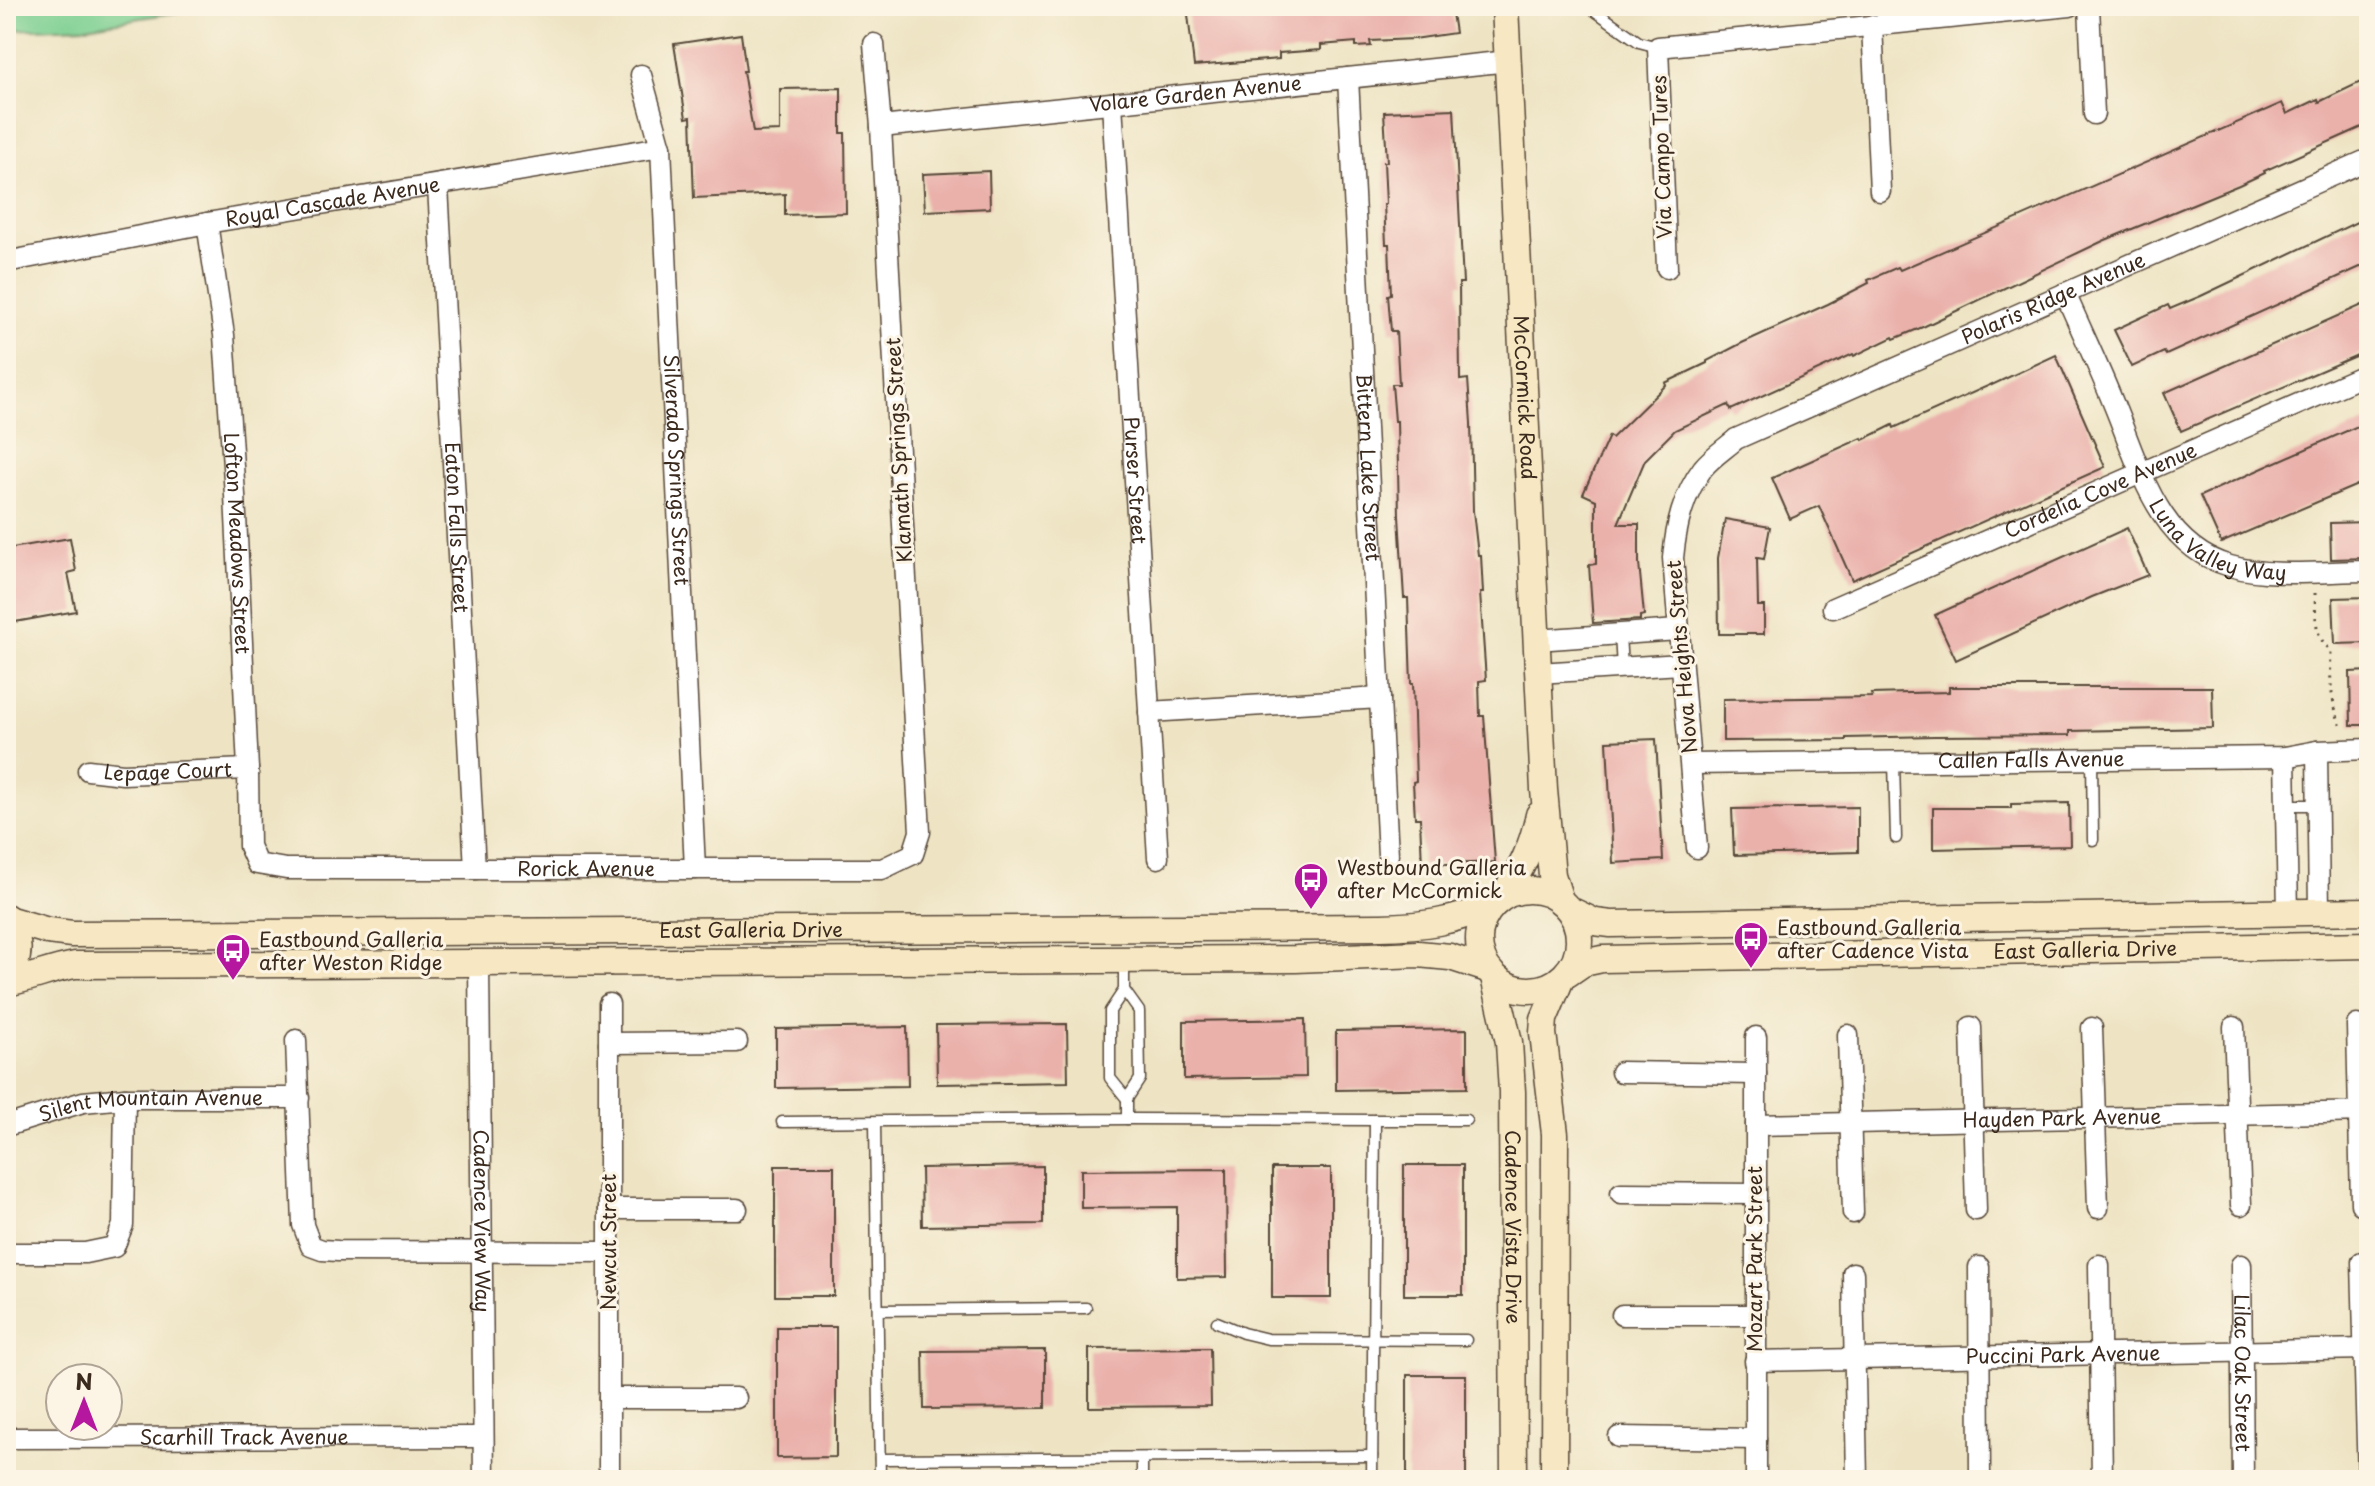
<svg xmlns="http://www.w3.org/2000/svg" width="2375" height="1486" viewBox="0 0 2375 1486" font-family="'Playpen Sans',sans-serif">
<rect width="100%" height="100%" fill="#fcf5e5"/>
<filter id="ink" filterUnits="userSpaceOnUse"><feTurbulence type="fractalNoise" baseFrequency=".0125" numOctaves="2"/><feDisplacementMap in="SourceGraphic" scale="16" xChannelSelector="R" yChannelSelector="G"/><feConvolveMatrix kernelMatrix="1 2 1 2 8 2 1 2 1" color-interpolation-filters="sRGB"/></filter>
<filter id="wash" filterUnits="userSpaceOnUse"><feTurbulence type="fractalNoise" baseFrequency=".006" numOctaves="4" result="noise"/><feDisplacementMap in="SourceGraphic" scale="32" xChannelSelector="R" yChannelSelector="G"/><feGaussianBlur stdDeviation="1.8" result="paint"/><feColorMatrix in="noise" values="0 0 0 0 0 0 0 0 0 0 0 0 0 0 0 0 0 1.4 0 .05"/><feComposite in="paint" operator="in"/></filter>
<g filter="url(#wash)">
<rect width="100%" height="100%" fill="#eee4c4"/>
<path fill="#7ccf91" stroke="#5c7c58" stroke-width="2" d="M 6,6 L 216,6 L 86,27 L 6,30 Z"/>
<g id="blocks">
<g fill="#eab1ab">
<path d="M 1187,6 L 1451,6 L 1455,33 L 1414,39 L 1370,41 L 1371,46 L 1356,47 L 1356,42 L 1321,45 L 1321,50 L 1279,53 L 1279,59 L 1194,66 Z"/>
<path d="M 741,34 L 746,71 L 743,71 L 753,132 L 780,131 L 780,89 L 841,88 L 841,133 L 845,133 L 846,213 L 785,215 L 785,194 L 694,198 L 691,117 L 686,118 L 674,44 Z"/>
<path d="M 2369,78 L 2369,124 L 2264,171 L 2265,173 L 2239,185 L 2103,241 L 1925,326 L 1894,339 L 1893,337 L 1854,356 L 1853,354 L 1731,410 L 1728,405 L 1675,430 L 1645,460 L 1618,524 L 1639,524 L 1639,563 L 1644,615 L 1640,616 L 1640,620 L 1593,623 L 1589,565 L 1596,564 L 1596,500 L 1583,494 L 1609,436 L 1612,438 L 1666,385 L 1665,383 L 1707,363 L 1707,361 L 1742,343 L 1828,304 L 1869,283 L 1868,280 L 1898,267 L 1900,270 L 2282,103 L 2287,114 L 2318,99 L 2319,102 Z"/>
<path d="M 1454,109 L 1463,283 L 1459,283 L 1460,380 L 1468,379 L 1471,423 L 1473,511 L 1478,555 L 1481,555 L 1483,593 L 1480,593 L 1486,680 L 1479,681 L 1480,716 L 1484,716 L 1495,862 L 1422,865 L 1420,818 L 1415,818 L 1413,782 L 1416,781 L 1413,684 L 1411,684 L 1408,598 L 1404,598 L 1399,516 L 1397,421 L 1395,421 L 1392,384 L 1399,384 L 1396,331 L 1391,331 L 1388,295 L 1391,294 L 1389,244 L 1386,244 L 1384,204 L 1386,204 L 1384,162 L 1387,162 L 1384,112 Z"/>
<path d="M 989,171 L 990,208 L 925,211 L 923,174 Z"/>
<path d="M 2363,219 L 2369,232 L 2369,263 L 2166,355 L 2164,352 L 2132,367 L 2114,330 L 2168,305 L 2170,309 L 2201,296 Z"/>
<path d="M 2369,302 L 2369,350 L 2181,431 L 2164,393 Z"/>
<path d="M 2056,355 L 2105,467 L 1852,580 L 1819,506 L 1790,519 L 1772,478 L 1862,438 L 1863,440 L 1893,425 L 1894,428 L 1992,384 L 1992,385 Z"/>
<path d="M 2369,421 L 2369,480 L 2221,543 L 2200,496 Z"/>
<path d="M 1725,519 L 1770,527 L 1764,559 L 1757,558 L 1758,606 L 1764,606 L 1764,634 L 1719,634 L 1718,558 Z"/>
<path d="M 2369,522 L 2369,558 L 2331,559 L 2330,523 Z"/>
<path d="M 2127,528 L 2148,575 L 2092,597 L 1956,660 L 1935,615 Z"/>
<path d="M 70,538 L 76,571 L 68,573 L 76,611 L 15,622 L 6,566 L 6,549 Z"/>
<path d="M 2369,597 L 2369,643 L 2335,644 L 2333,598 Z"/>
<path d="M 2369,671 L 2369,725 L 2351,725 L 2350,672 Z"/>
<path d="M 1949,687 L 2212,687 L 2213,728 L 2070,731 L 2070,735 L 1935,736 L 1846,738 L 1846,740 L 1723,741 L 1723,699 L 1872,697 L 1871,694 L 1949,692 Z"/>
<path d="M 1656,739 L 1663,860 L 1613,863 L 1607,741 Z"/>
<path d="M 2069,803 L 2070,846 L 1933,849 L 1933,808 L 2011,808 L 2011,804 Z"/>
<path d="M 1858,807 L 1858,852 L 1734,855 L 1732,809 Z"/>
<path d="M 1305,1019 L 1306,1077 L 1184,1079 L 1184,1021 Z"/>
<path d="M 1067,1024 L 1068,1082 L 937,1084 L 936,1025 Z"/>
<path d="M 907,1027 L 908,1086 L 776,1088 L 776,1029 Z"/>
<path d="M 1467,1029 L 1467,1088 L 1336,1090 L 1336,1031 Z"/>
<rect x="1404" y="1165" width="59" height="130"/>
<rect x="775" y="1166" width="59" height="130"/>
<path d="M 1043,1166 L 1043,1224 L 922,1226 L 921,1168 Z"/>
<rect x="1272" y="1168" width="59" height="130"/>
<path d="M 1226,1169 L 1227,1277 L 1177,1278 L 1177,1207 L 1081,1208 L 1081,1170 Z"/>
<path d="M 777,1327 L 836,1327 L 836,1457 L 777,1458 Z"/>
<path d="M 1210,1348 L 1211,1406 L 1089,1407 L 1089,1349 Z"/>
<path d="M 1045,1350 L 1045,1408 L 924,1409 L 923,1351 Z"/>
<rect x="1407" y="1375" width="59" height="105"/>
</g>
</g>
</g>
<g filter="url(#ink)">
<use href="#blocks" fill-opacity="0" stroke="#564637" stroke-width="2"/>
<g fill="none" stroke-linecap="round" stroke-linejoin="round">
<defs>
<g id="lane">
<path d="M 1588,6 L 1639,42 L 1658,47"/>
<path d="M 1620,634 L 1622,668"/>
<path d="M 2092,759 L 2093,840"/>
<path d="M 1894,762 L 1896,838"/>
<path d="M 2286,805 L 2318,805"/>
<path d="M 1124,961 L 1124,990 L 1110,1011 L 1110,1078 L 1127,1099 L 1140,1079 L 1139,1011 L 1124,990"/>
<path d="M 1127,1119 L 1375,1120 L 1372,1480"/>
<path d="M 1375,1120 L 1466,1120"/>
<path d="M 782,1122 L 1127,1119 L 1127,1099"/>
<path d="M 875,1122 L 880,1480"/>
<path d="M 879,1310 L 1086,1308"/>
<path d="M 1217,1322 L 1243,1333 L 1268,1339 L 1466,1340"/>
<path d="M 1142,1458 L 1142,1480"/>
<path d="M 880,1459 L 1372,1456"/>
</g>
<g id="street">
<path d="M 2089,6 L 2094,114"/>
<path d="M 1872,25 L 1880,191"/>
<path id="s1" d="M 641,75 L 661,147 L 695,869"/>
<path id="s2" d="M 1348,78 L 1388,855"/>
<path id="s3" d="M 1112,103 L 1158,858"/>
<path id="s4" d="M 881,127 L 1509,61"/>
<path id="s5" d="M 438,186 L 475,869"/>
<path id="s6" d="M 207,223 L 224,335 L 235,495 L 248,769 L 249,846 L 257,864 L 286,869 L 882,869 L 913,854 L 920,832 L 881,127 L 874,44"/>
<path id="s7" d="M 6,262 L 207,223 L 661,147"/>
<path d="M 1667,268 L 1658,47 L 2070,6"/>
<path id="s8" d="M 2065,293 C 2081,330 2099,367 2114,405 C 2139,465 2158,546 2230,566 C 2271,578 2325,571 2369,571"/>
<path id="s9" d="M 1833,608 L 2369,373"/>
<path d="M 1536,640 L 1678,630"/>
<path d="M 1538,673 L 1681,664"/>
<path d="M 1149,712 L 1380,698"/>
<path d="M 2317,751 L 2319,912"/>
<path d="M 2285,757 L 2288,913"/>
<path id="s10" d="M 1691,764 L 2285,757 L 2317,751 L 2369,749"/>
<path id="s11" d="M 88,770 L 123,774 L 248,769"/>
<path id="s12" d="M 1697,848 L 1673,558 C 1676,526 1683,495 1703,468 C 1712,457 1726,448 1736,439 L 2369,159"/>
<path id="s13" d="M 479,963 L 484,1480"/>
<path d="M 609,1004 L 609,1480"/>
<path d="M 2357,1025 L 2361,1204"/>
<path d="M 1971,1027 L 1976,1210"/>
<path d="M 2234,1027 L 2241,1205"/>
<path d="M 2092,1028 L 2098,1208"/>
<path d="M 1848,1035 L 1853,1213"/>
<path d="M 1756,1037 L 1756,1480"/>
<path d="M 296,1040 L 303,1225 L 311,1246 L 322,1250 L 338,1251 L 609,1252"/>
<path d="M 609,1043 L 737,1042"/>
<path d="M 1621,1072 L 1756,1074"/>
<path id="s14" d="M 1756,1125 L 2369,1112"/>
<path id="s15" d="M 6,1126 L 83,1102 L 125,1098 L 299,1098"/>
<path d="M 1621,1193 L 1755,1194"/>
<path d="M 609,1209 L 737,1209"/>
<path d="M 6,1253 L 85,1253 L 114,1247 L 123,1225 L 125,1098"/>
<path d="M 2362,1262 L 2368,1480"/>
<path d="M 2099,1265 L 2102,1480"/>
<path id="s16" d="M 2241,1265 L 2243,1480"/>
<path d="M 1979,1267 L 1980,1480"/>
<path d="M 1853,1273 L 1857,1480"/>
<path d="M 1622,1315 L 1755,1315"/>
<path id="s17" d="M 1755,1361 L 2369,1349"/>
<path d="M 609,1398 L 736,1398"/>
<path d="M 1619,1437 L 1756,1439"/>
<path id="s18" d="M 6,1438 L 483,1437"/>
</g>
<g id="secondary">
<path id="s19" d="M 1505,6 L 1544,790 L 1552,875 L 1560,900"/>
<circle cx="1529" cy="940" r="50"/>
<path d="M 1501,898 C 1521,872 1532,847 1539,815"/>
<path d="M 1570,910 L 1595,922 L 1611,924 L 2369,911"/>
<path d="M 6,917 C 21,937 22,959 6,979"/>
<path id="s20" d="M 7,919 L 48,931 L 72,934 L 1381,927 C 1424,926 1454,922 1494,904"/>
<path id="s21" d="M 1567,974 L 1583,963 L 1602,959 L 2369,945"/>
<path id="s22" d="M 1494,977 L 1509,1042 L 1512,1092 L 1514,1480"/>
<path d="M 6,983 C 30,979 51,969 75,965 L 1296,959 L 1418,954 L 1450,957 L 1487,969"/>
<path d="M 1554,1480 L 1555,1134 L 1543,1033 L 1544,1019 L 1560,981"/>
</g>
</defs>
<use href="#lane" stroke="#564637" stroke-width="13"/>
<use href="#street" stroke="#564637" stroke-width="23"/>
<use href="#secondary" stroke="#564637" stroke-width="29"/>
<path stroke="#564637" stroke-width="3" stroke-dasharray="2 6" stroke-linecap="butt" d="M 2315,593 C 2316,614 2313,637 2331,650 C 2330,685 2330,696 2342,730"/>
<use href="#lane" stroke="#fff" stroke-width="10"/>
<use href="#street" stroke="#fff" stroke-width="20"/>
<use href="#secondary" stroke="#f7e8c3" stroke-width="26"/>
</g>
</g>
<defs>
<symbol id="bus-pin" viewBox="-11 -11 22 30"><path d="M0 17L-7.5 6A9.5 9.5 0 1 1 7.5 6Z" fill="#b5179e" stroke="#fcf5e5"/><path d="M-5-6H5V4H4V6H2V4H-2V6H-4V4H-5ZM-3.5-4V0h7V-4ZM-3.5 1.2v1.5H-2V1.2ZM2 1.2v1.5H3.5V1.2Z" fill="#fff"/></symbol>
</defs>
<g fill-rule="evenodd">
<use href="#bus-pin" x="1291" y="860" width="40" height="54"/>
<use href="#bus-pin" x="1731" y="919" width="40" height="54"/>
<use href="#bus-pin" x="213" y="931" width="40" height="54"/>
</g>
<g text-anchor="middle" stroke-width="6" stroke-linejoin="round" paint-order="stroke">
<g font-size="20" fill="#3b2a1e" stroke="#fcf5e5">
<text dy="7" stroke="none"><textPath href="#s4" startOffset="316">Volare Garden Avenue</textPath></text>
<text transform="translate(1662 157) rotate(-92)" y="7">Via Campo Tures</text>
<text dy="7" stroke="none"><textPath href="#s7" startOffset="332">Royal Cascade Avenue</textPath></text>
<text dy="7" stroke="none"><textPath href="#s12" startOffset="778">Polaris Ridge Avenue</textPath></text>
<text dy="7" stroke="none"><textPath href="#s19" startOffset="392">McCormick Road</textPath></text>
<text transform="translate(899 450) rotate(-93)" y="7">Klamath Springs Street</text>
<text dy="7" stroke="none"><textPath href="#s2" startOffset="390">Bittern Lake Street</textPath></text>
<text dy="7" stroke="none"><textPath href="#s1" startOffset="398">Silverado Springs Street</textPath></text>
<text dy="7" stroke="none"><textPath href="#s3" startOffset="378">Purser Street</textPath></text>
<text dy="7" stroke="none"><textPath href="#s9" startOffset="292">Cordelia Cove Avenue</textPath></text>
<text dy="7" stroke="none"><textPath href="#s5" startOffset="342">Eaton Falls Street</textPath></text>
<text dy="7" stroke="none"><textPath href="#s8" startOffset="306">Luna Valley Way</textPath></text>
<text dy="7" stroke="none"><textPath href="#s6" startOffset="322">Lofton Meadows Street</textPath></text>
<text transform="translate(1682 657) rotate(-95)" y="7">Nova Heights Street</text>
<text dy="7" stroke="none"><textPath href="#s10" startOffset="340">Callen Falls Avenue</textPath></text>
<text dy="7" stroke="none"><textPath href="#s11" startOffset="80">Lepage Court</textPath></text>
<text dy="7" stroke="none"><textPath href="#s6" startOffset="974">Rorick Avenue</textPath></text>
<text dy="7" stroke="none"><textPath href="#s20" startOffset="746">East Galleria Drive</textPath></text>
<text dy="7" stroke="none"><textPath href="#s21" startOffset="522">East Galleria Drive</textPath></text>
<text dy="7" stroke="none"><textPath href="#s15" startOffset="148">Silent Mountain Avenue</textPath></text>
<text dy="7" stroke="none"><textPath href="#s14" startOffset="306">Hayden Park Avenue</textPath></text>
<text dy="7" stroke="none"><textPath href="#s13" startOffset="258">Cadence View Way</textPath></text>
<text dy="7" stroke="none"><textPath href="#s22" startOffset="252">Cadence Vista Drive</textPath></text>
<text transform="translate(609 1242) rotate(-90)" y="7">Newcut Street</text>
<text transform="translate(1755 1259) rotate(-90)" y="7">Mozart Park Street</text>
<text dy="7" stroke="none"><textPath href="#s17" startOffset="308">Puccini Park Avenue</textPath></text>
<text dy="7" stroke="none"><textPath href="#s16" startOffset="108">Lilac Oak Street</textPath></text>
<text dy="7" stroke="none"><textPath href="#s18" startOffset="238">Scarhill Track Avenue</textPath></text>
</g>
<g font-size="20" fill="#3b2a1e" stroke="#fcf5e5" text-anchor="start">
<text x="1337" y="875">Westbound Galleria<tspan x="1337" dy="23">after McCormick</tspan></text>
<text x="1777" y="935">Eastbound Galleria<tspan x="1777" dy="23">after Cadence Vista</tspan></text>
<text x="259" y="947">Eastbound Galleria<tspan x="259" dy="23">after Weston Ridge</tspan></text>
</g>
</g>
<rect width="2375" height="1486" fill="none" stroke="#fcf5e5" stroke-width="32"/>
<g transform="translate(84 1402)"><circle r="38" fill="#fcf5e5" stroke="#afa495" stroke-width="2"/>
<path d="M0-6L14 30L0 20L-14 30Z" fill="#b5179e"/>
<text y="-12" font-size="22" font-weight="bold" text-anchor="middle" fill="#3b2a1e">N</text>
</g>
</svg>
